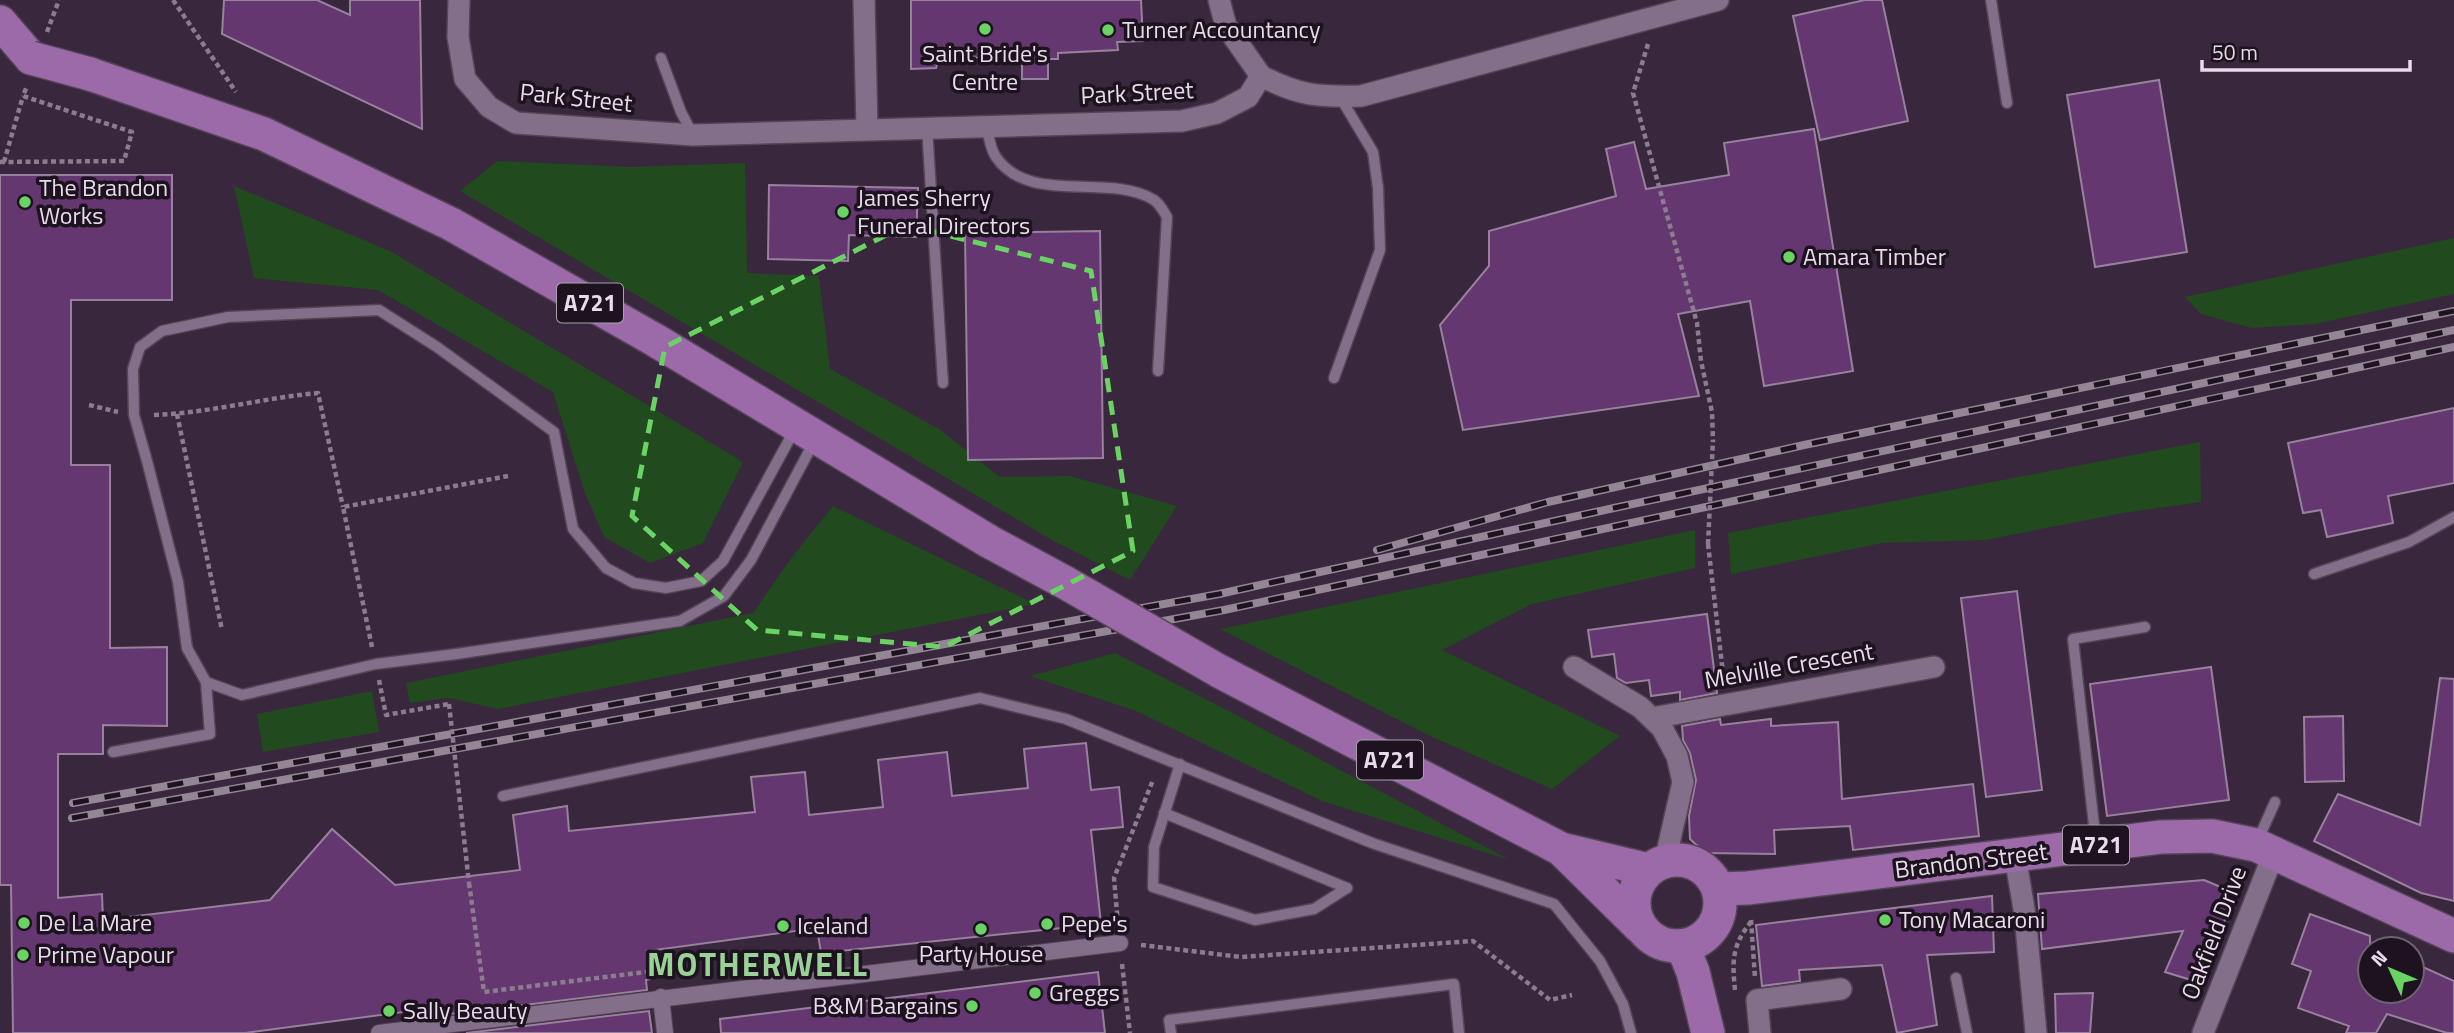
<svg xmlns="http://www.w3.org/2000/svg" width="2454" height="1033" viewBox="0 0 2454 1033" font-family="'Titillium Web',sans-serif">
<rect width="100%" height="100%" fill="#39273d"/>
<g fill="#214a1f">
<path d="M 497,161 L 631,167 L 745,163 L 747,273 L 819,276 L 830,369 L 939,429 L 1000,477 L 1070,476 L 1177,506 L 1130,580 L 1052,540 L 460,191 Z"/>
<path d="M 234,186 L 390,251 L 743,462 L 703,543 L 650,563 L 604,537 L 585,493 L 553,392 L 378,290 L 254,278 Z"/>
<path d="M 2454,238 L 2454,294 L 2315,324 L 2252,328 L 2201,314 L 2185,297 Z"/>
<path d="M 2200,442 L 2201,502 L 2123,513 L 1985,540 L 1882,543 L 1731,574 L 1728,533 Z"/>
<path d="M 833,506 L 1035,604 L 498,709 L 449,698 L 410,703 L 406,683 L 753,613 L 792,557 Z"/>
<path d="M 1695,530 L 1695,568 L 1532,604 L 1442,650 L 1620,736 L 1552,789 L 1430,736 L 1220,629 Z"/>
<path d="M 1115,653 L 1227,710 L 1510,860 L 1322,801 L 1136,711 L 1030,676 Z"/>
<path d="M 372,691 L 379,732 L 263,752 L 257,714 Z"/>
</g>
<g fill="#653770" stroke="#97819c" stroke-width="2">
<path d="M 224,0 L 317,0 L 350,15 L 350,0 L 420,0 L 422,129 L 222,34 Z"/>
<path d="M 911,0 L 1141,0 L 1143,41 L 1117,42 L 1118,50 L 1058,53 L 1058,59 L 1048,59 L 1048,79 L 1022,79 L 1022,57 L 939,58 L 936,68 L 911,69 Z"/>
<path d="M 1865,0 L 1882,0 L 1908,121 L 1820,140 L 1793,16 Z"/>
<path d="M 2159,80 L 2187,252 L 2095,267 L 2067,95 Z"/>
<path d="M 1814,129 L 1853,371 L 1764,386 L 1750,301 L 1678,314 L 1699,396 L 1463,430 L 1440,325 L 1489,266 L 1489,231 L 1616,196 L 1606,149 L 1634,142 L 1646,189 L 1729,175 L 1724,143 Z"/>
<path d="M 0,175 L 172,175 L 172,300 L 71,300 L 71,465 L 110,465 L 110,648 L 167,647 L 167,726 L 103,725 L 103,754 L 58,754 L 58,898 L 102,894 L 103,920 L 270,900 L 332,829 L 395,885 L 520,870 L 513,815 L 567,806 L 569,831 L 755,812 L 751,777 L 805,772 L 809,815 L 883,807 L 878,760 L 947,752 L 952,796 L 1028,788 L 1024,749 L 1086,743 L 1091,790 L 1119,787 L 1123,827 L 1091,830 L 1101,924 L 821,953 L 817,928 L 647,951 L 650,979 L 646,980 L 647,990 L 434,1016 L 433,1008 L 245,1033 L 13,1033 L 11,885 L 0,885 Z"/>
<path d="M 769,185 L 918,188 L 916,237 L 849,235 L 848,261 L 768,259 Z"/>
<path d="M 1100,231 L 1103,458 L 968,460 L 965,233 Z"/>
<path d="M 2454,408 L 2454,483 L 2388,496 L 2393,523 L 2327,537 L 2321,510 L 2303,513 L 2288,443 Z"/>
<path d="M 2017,591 L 2042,790 L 1986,797 L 1961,598 Z"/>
<path d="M 1707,614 L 1717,693 L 1680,700 L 1680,692 L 1651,696 L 1649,680 L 1626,683 L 1617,678 L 1614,654 L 1592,657 L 1588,630 Z"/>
<path d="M 2211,667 L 2229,800 L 2107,816 L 2090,684 Z"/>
<path d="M 2440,678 L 2454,679 L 2454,901 L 2421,893 L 2314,841 L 2338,794 L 2420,825 Z"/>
<path d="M 2343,716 L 2344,781 L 2305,782 L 2304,717 Z"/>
<path d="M 1720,719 L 1721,725 L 1771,719 L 1771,726 L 1838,722 L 1842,799 L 1973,784 L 1979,836 L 1853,850 L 1850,826 L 1774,830 L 1775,854 L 1705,853 L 1690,839 L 1689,816 L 1696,780 L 1690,753 L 1683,740 L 1682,726 Z"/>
<path d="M 2204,880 L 2235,893 L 2201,983 L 2165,972 L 2183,931 L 2042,949 L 2038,894 Z"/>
<path d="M 1992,896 L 1994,952 L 1927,955 L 1937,1025 L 1897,1033 L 1882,965 L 1799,970 L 1800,981 L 1762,986 L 1756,925 Z"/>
<path d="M 2310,914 L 2370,936 L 2370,991 L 2412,991 L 2412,962 L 2454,981 L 2454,1033 L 2447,1033 L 2387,1014 L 2376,1033 L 2346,1033 L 2349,1026 L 2298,1008 L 2311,971 L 2292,964 Z"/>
<path d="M 1098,972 L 1105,1033 L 721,1033 L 720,1019 Z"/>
<path d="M 2093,993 L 2090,1033 L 2056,1033 L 2055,994 Z"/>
<path d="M 649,1011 L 652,1033 L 466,1033 Z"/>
</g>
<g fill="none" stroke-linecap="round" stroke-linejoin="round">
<defs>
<g id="service">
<path d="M 1991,0 L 2007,103"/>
<path d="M 661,58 L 681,112 L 693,135"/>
<path d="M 986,126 C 989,135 990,149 996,157 C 1029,206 1109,172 1154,200 C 1160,204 1164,212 1167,217 L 1158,371"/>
<path d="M 927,127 L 943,383"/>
<path d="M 1334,378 L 1380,250 L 1378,188 L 1373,152 L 1340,97"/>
<path d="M 2314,574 L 2409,542 L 2454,517"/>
<path d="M 206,682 L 242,695 L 376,664 L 456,654 L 680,621 L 724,596 L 751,560 L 815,440"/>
<path d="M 113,752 L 210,734 L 206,682 L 187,648 L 178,582 L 147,461 L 134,415 L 133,369 L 140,347 L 162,331 L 228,317 L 379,310 L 437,347 L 554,432 L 573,529 L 606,568 L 634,583 L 666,588 L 701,581 L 723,561 L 795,429"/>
<path d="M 1180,764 L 1154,847 L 1153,887 L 1255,920 L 1314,909 L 1347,888"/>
<path d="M 503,796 L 980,698 L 1066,719 L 1372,843 L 1554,904 L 1600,961 L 1623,1004 L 1631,1033"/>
<path d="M 1164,813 L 1347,888"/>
<path d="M 2257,842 L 2275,802"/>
<path d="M 2096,843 L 2073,639 L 2145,627"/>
<path d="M 1956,978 L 1967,1033"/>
<path d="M 1171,1033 L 1169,1020 L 1454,984 L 1459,1033"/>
</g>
<g id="pedestrian">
<path d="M 661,997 L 665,1033"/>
<path d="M 379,1033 L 1120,943"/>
</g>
<g id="minor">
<path d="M 459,0 L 458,37 L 465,79 L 489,107 L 516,123 L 693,135 L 1182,121 L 1217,113 L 1248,97 L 1261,76 C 1300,96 1318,97 1361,96 L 1718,0"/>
<path d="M 864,0 L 867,128"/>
<path d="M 1219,0 L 1226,26 L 1261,76"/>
<path d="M 1574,667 L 1640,707 L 1662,728 L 1677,756 L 1683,782 L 1665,861"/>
<path d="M 1652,718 L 1934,667"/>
<path d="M 2015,856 L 2025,915 L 2036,1033"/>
<path d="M 1760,1033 L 1757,1000 L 1841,989"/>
<path d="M 2203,1033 L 2274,853"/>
</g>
<g id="primary">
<path d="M 0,22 L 31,58"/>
<path d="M 90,74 L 264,134 L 451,224 L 655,340 L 990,542 L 1066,583"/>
<path d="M 1219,671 L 1561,849 L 1649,870"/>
<path d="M 1561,849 L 1639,926"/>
<circle cx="1677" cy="903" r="43"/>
<path d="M 1719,889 L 1748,888 L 2161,837 L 2212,836 L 2256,845 L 2454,936"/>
<path d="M 1683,947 L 1693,972 L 1708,1033"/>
</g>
</defs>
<use href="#service" stroke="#544457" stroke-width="13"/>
<use href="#pedestrian" stroke="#544457" stroke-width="18"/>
<use href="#minor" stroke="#544457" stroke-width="24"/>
<use href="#primary" stroke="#544457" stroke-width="36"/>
<g stroke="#8b7d8f" stroke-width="4.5" stroke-dasharray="5 3.5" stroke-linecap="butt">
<path d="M 173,0 L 236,92"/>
<path d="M 47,32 L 59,0"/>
<path d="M 1648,44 L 1633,93 L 1697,323 L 1701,361 L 1712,412 L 1713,440"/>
<path d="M 0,162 L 124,161 L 132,132 L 23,96 L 27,86"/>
<path d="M 4,162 L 23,96"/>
<path d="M 89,405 L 118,412"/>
<path d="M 177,414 L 222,630"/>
<path d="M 154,415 C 209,413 263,398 318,393 L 343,507"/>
<path d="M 1708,544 L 1724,682"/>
<path d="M 372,647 L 343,507 L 508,476"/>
<path d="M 379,680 L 386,715 L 449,704"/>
<path d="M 469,883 L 484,992 L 678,968 L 679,975"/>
<path d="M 1751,920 L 1755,978"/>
<path d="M 1118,924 L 1114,878 L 1153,780"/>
<path d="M 1141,945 L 1241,957 L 1473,941 L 1550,1000 L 1572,995"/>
<path d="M 1122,964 L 1130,1033"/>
<path d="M 1735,990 C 1732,961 1732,945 1751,922"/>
</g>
<use href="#service" stroke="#846f8a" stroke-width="10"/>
<use href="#pedestrian" stroke="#846f8a" stroke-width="16"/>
<use href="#minor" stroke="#846f8a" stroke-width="21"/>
<use href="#primary" stroke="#9c6aa8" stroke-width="33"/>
<defs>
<g id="rail">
<path d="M 1377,550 L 1548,502 L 1804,445 L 2454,311"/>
<path d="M 73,803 L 1219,594 L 1614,508 L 2454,330"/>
<path d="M 72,818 L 1224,610 L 2454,347"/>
</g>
</defs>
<use href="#rail" stroke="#948597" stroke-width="8"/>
<use href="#rail" stroke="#1c131e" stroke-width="5" stroke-dasharray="16" stroke-linecap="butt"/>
<defs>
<g id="primary-bridge">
<path d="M 31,58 L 90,74"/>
<path d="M 1066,583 L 1219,671"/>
</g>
</defs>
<use href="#primary-bridge" stroke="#544457" stroke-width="36" stroke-linecap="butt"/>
<g stroke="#8b7d8f" stroke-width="4.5" stroke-dasharray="5 3.5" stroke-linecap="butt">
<path d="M 1708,544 L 1713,440"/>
<path d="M 449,704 L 469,883"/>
</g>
<use href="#primary-bridge" stroke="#9c6aa8" stroke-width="33"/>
</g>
<path fill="none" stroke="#6ad364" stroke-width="5" stroke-dasharray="14 9" stroke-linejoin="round" d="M 906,225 L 1091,271 L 1133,551 L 944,647 L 757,630 L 632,516 L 665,347 Z"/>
<g fill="#6ad364" stroke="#1c131e" stroke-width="2.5">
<circle cx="985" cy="29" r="7"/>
<circle cx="1108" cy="30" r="7"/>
<circle cx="25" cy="202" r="7"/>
<circle cx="843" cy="212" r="7"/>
<circle cx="1789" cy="257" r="7"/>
<circle cx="1885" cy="920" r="7"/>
<circle cx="24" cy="923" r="7"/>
<circle cx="1047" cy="924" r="7"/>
<circle cx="783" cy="926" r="7"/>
<circle cx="981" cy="929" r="7"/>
<circle cx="23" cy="955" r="7"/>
<circle cx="1035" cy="993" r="7"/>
<circle cx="972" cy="1006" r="7"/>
<circle cx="389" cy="1011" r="7"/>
</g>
<g text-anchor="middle" stroke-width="7" stroke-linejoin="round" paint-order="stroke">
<g fill="#1c131e" stroke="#aaa0ad" stroke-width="2">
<rect x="557" y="283.5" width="66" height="39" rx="5"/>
<rect x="1357" y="740.5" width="66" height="39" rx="5"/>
<rect x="2063" y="825.5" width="66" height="39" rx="5"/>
</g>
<g font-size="23" font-weight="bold" fill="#e7dcea">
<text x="590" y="311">A721</text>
<text x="1390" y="768">A721</text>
<text x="2096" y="853">A721</text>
</g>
<g font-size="24" fill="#e7dcea" stroke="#1c131e" text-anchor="start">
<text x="1122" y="38">Turner Accountancy</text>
<text x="985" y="62" text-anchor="middle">Saint Bride's<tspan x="985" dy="28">Centre</tspan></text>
<text x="39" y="196">The Brandon<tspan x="39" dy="28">Works</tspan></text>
<text x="857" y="206">James Sherry<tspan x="857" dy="28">Funeral Directors</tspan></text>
<text x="1803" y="265">Amara Timber</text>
<text x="1899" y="928">Tony Macaroni</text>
<text x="38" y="931">De La Mare</text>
<text x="1061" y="932">Pepe's</text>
<text x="797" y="934">Iceland</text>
<text x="981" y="962" text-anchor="middle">Party House</text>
<text x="37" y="963">Prime Vapour</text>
<text x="1049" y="1001">Greggs</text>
<text x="958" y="1014" text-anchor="end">B&amp;M Bargains</text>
<text x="403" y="1019">Sally Beauty</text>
</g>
<g font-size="24" fill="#e7dcea" stroke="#1c131e">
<text transform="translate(1137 93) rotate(-3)" y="8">Park Street</text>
<text transform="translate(576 98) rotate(6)" y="8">Park Street</text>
<text transform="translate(1789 666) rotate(-10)" y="8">Melville Crescent</text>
<text transform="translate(1971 861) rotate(-7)" y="8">Brandon Street</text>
<text transform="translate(2214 933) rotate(-69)" y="8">Oakfield Drive</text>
</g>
<g font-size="32" font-weight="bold" letter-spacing="2" fill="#9ad196" stroke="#1c131e">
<text x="758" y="976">MOTHERWELL</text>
</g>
</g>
<g transform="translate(2391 970) rotate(314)"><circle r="33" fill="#1c131e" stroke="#6d6370" stroke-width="2"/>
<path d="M0-5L12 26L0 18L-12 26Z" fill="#6ad364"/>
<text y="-10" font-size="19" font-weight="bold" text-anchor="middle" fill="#e7dcea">N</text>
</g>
<path d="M2202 60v10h208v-10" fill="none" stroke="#e7dcea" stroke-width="3.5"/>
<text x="2212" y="60" font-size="21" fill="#e7dcea" stroke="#1c131e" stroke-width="5" paint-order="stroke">50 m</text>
</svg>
